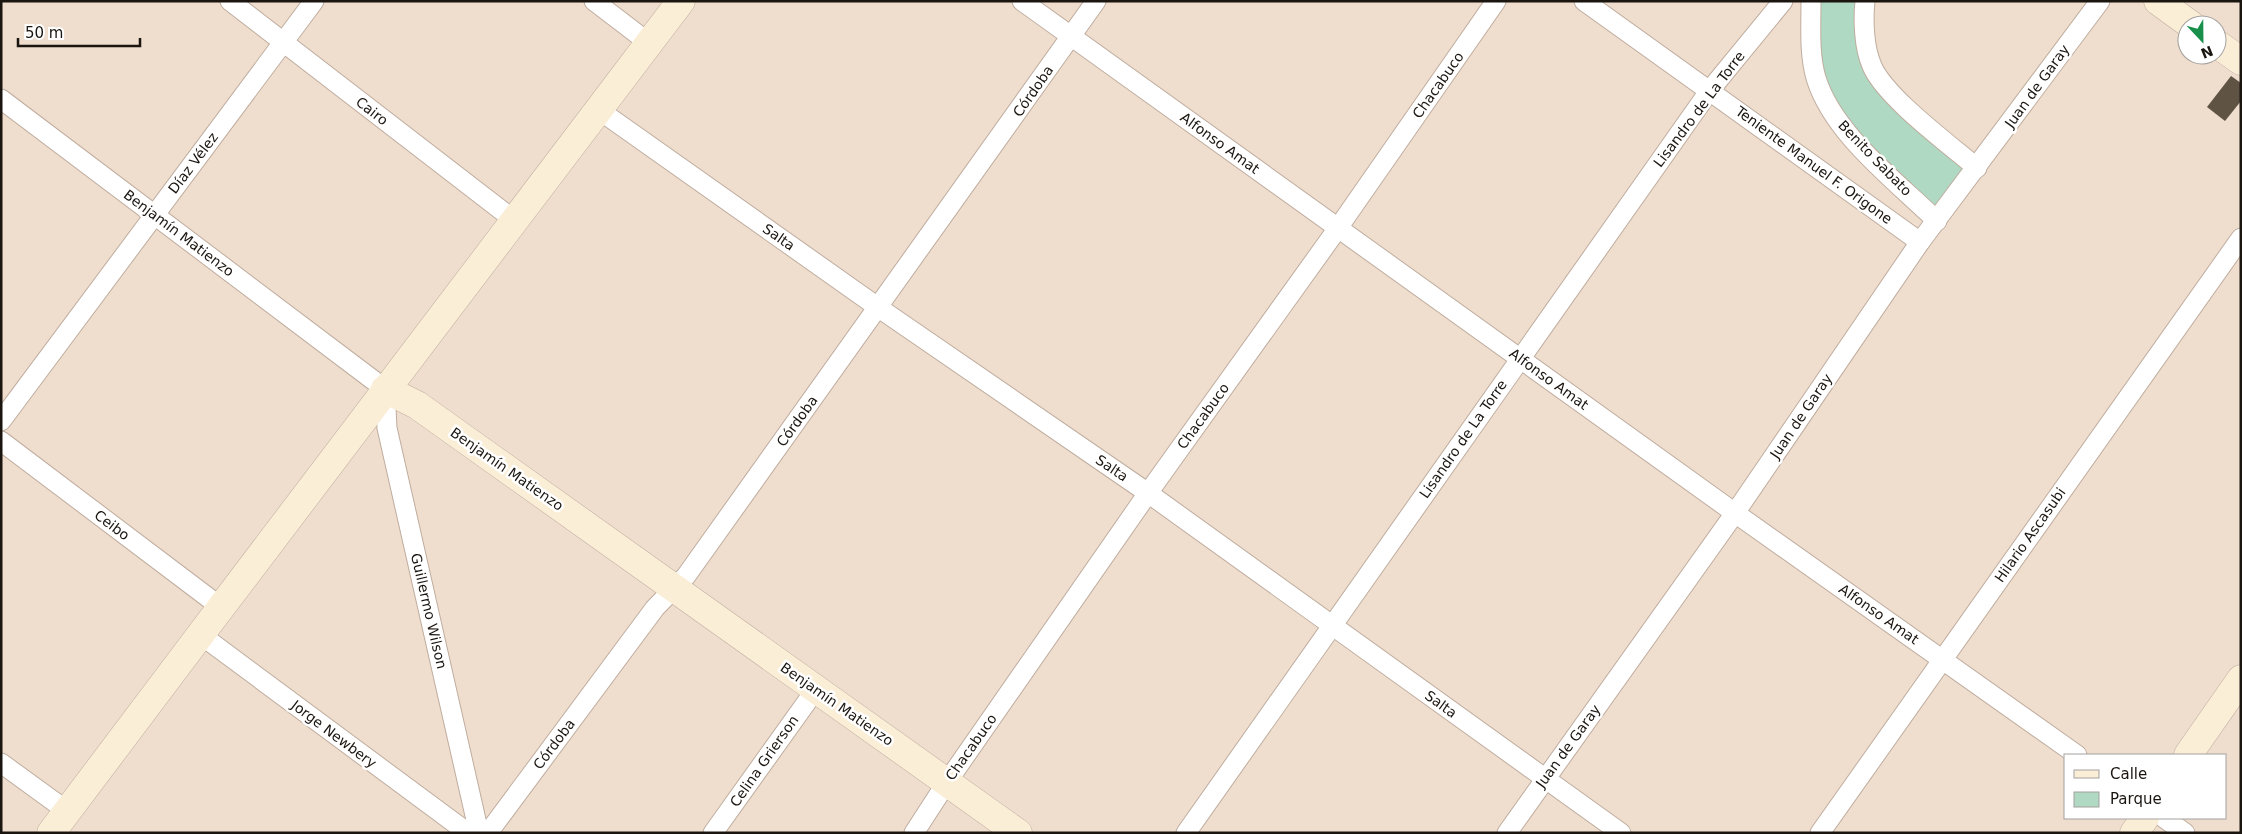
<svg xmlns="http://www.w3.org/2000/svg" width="2242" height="834" viewBox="0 0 2242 834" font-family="'DejaVu Sans',sans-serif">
<rect width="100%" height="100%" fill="#efddce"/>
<path fill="#b0d9c3" d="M 1811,1 L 1865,1 L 1872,67 L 1977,168 L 1937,221 L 1822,93 Z"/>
<path fill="#5f5444" d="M 2231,76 L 2241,83 L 2241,101 L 2225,121 L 2207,107 Z"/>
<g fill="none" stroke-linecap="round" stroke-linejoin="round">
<defs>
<g id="street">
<path d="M 230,1 L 514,220"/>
<path d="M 594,1 L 649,43"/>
<path d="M 1022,1 L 1735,513 L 2077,755"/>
<path d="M 1584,1 L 1920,242"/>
<path d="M 1811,1 C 1811,26 1809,54 1816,78 C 1833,134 1896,181 1937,221"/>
<path d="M 1865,1 C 1863,21 1864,48 1872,66 C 1885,97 1949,144 1977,168"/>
<path d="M 1,99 L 385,389 L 387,428 L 479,833"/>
<path d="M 599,110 L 879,308 L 1148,493 L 1621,833"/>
<path d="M 1,421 L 314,1"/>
<path d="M 1,441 L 222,608"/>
<path d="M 201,635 L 468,833"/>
<path d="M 1,763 L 67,811"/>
<path d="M 2164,818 L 2185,833"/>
<path d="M 488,833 L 655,608 L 686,576 L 1096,1"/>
<path d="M 713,833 L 816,689"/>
<path d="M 914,833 L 947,782 L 1148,493 L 1338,228 L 1496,1"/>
<path d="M 1186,833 L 1710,90 L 1783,1"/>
<path d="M 1507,833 L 1735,513 L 1920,242 L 2100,1"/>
<path d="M 1820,833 L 2241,238"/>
</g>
<g id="secondary">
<path d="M 2158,1 L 2191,25"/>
<path d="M 2217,44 L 2241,61"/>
<path d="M 385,389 L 417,405 L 1018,833"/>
<path d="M 2188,755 L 2241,679"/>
<path d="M 51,833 C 260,555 470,278 681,1"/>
<path d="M 2134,833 L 2145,818"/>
</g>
</defs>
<use href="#street" stroke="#bfad9f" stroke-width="21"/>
<use href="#secondary" stroke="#bfad9f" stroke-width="29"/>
<use href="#street" stroke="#fff" stroke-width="19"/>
<use href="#secondary" stroke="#fbeed7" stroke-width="28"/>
</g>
<g text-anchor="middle" stroke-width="5" stroke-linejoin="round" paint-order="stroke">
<g font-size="14" fill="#1b1510" stroke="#fff">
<text transform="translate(1438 85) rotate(-55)" y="5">Chacabuco</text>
<text transform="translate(2037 86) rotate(-54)" y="5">Juan de Garay</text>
<text transform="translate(1033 91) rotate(-55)" y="5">Córdoba</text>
<text transform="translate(1699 109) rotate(-53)" y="5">Lisandro de La Torre</text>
<text transform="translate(372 111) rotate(38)" y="5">Cairo</text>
<text transform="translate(1220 143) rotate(36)" y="5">Alfonso Amat</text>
<text transform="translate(1875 158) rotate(46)" y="5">Benito Sabato</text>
<text transform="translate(193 163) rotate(-53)" y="5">Díaz Vélez</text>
<text transform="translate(1814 165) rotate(36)" y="5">Teniente Manuel F. Origone</text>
<text transform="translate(179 233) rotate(37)" y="5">Benjamín Matienzo</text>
<text transform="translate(779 237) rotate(35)" y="5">Salta</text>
<text transform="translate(1549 379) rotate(36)" y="5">Alfonso Amat</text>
<text transform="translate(1203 416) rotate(-54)" y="5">Chacabuco</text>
<text transform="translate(1801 416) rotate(-56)" y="5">Juan de Garay</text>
<text transform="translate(797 421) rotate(-54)" y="5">Córdoba</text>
<text transform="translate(1463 439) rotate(-55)" y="5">Lisandro de La Torre</text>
<text transform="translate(1112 468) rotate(34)" y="5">Salta</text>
<text transform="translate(507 469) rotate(35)" y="5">Benjamín Matienzo</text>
<text transform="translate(112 525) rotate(37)" y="5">Ceibo</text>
<text transform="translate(2030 535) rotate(-55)" y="5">Hilario Ascasubi</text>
<text transform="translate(429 611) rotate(77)" y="5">Guillermo Wilson</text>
<text transform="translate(1879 614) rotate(35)" y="5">Alfonso Amat</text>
<text transform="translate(837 704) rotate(35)" y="5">Benjamín Matienzo</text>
<text transform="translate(1441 704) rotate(36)" y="5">Salta</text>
<text transform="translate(334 734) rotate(37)" y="5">Jorge Newbery</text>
<text transform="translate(554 744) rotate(-53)" y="5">Córdoba</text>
<text transform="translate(1568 746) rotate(-54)" y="5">Juan de Garay</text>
<text transform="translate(971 747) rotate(-55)" y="5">Chacabuco</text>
<text transform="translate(764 761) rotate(-55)" y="5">Celina Grierson</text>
</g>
</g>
<rect width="2242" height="834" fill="none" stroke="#1b1510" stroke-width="5"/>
<rect x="2064" y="754" width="162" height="65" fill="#ffffff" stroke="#a4a19f"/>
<rect x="2074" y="770" width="25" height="8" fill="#fbeed7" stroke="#a4a19f"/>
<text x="2110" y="779" font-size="15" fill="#1b1510">Calle</text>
<rect x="2074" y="792" width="25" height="15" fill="#b0d9c3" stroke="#a4a19f"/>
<text x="2110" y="804" font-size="15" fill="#1b1510">Parque</text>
<g transform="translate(2202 40) rotate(158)"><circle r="24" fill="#ffffff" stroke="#a4a19f"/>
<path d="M0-4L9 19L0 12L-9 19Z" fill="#188f4a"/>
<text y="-8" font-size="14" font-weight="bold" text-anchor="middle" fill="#1b1510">N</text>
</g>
<path d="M18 38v8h122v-8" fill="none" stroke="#1b1510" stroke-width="2.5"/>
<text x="25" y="38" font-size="15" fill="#1b1510" stroke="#ffffff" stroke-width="4" paint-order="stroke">50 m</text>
</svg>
